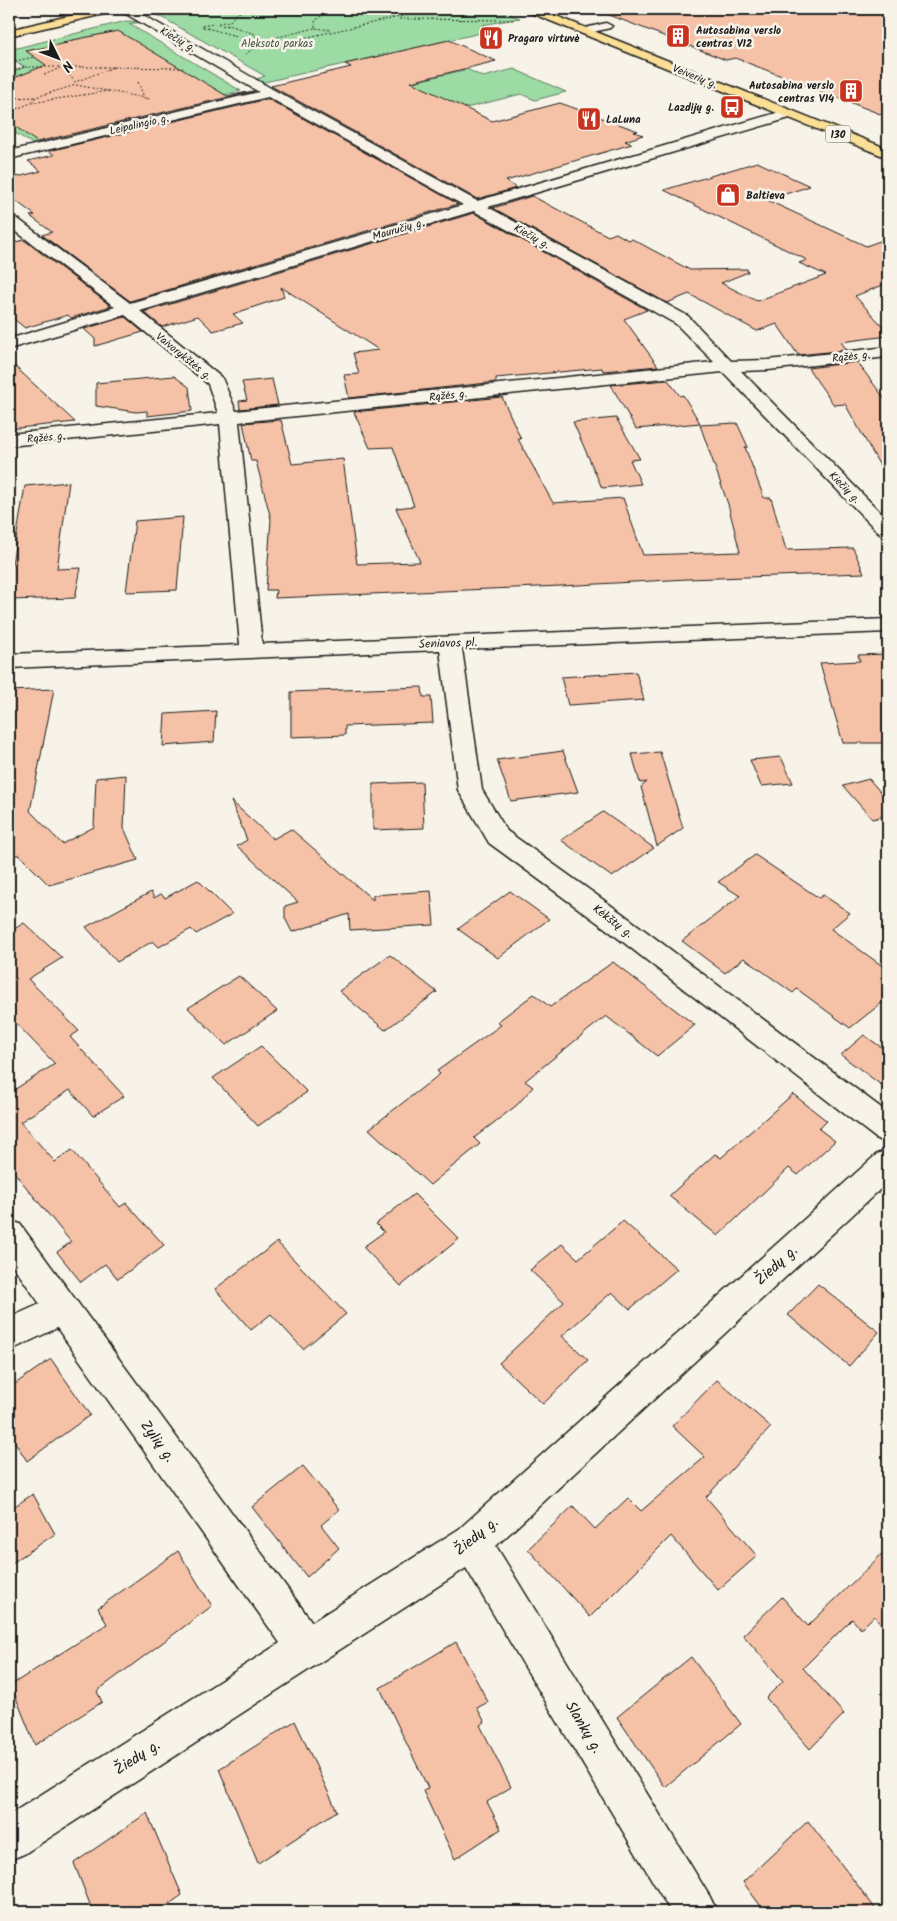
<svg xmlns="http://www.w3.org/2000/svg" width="897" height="1921" viewBox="0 0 897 1921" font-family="Kalam,sans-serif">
<rect width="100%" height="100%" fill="#f7f3e8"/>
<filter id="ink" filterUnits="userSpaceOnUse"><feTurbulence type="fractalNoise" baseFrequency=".02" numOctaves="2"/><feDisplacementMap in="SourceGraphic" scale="10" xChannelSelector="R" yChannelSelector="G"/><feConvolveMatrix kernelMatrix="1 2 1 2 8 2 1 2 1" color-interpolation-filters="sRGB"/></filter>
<g filter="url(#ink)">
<g fill="#9cdba4" stroke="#5c7c60">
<path d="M 143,9 L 494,9 L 520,18 L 482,25 L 494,30 L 260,83 L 254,80 L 265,76 L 147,9 L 135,11 Z"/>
<path d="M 126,21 L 142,22 L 129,24 L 241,91 L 35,139 L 41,144 L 31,143 L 9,129 L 9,73 L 24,67 L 9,57 L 9,50 Z"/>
<path d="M 467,69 L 483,77 L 514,69 L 566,92 L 535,100 L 521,94 L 447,113 L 393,87 Z"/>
</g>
<g fill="#f6c2a7" stroke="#1c1c1c">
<path d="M 600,9 L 888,9 L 888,117 L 735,58 L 726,60 L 599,11 Z"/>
<path d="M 118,31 L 227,96 L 254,91 L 37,142 L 9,122 L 9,80 L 46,65 L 26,51 L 67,43 L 63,42 Z"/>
<path d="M 449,40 L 496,61 L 411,82 L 492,121 L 560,103 L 638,131 L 634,132 L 643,135 L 625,141 L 632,144 L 506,181 L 516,188 L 477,199 L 271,86 L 351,67 L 345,64 Z"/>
<path d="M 268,99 L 458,204 L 130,301 L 42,235 L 52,232 L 30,216 L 35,215 L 9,196 L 9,179 L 41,171 L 28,161 L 54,155 L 49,151 Z"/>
<path d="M 757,162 L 810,186 L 767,200 L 866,246 L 888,238 L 888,283 L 855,296 L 888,332 L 888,336 L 841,342 L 847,350 L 798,355 L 777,324 L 757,331 L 689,294 L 667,303 L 493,208 L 532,196 L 608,236 L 616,233 L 628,240 L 632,239 L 690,270 L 747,269 L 748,272 L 721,283 L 757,301 L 826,275 L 799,263 L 807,260 L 664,190 Z"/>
<path d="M 474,213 L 647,310 L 624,319 L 658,366 L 603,371 L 602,368 L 496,378 L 496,382 L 349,398 L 344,375 L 359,374 L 353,353 L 379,350 L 281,287 L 284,297 L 233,314 L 243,323 L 213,331 L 198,316 L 162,327 L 144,312 Z"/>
<path d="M 24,240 L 111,306 L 71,318 L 68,315 L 25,328 L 9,315 L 9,244 Z"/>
<path d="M 125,317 L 143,332 L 95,346 L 95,339 L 84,329 Z"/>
<path d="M 9,361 L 75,422 L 9,429 Z"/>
<path d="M 857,362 L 888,403 L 888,480 L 845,404 L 834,405 L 808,368 Z"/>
<path d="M 174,376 L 189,387 L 192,411 L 147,416 L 147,411 L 136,412 L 96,406 L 96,383 Z"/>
<path d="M 272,379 L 278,405 L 240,409 L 239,401 L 247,400 L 242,382 Z"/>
<path d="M 668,380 L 680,396 L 683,395 L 700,423 L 636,429 L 611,385 Z"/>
<path d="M 502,397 L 521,439 L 518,439 L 553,503 L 623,498 L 643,555 L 740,552 L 728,504 L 700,425 L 737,423 L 748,447 L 745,447 L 764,498 L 771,498 L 786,550 L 853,548 L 864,573 L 687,579 L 561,586 L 275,598 L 276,590 L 266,590 L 271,519 L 256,461 L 251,461 L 243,423 L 281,420 L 292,464 L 343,459 L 357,564 L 420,562 L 396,508 L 414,506 L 393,447 L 370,448 L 354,412 Z"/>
<path d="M 616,418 L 640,459 L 630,460 L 641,484 L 602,488 L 573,422 Z"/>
<path d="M 69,482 L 57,569 L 81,568 L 75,598 L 9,600 L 9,570 L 11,570 L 25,486 Z"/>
<path d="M 183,517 L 177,590 L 126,592 L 135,521 Z"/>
<path d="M 888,654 L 888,743 L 843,743 L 820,663 L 860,661 L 858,655 Z"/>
<path d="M 636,672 L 644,700 L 568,705 L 561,677 Z"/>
<path d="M 422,687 L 423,697 L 431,697 L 433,723 L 345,726 L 345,735 L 291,737 L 291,692 Z"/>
<path d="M 54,689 L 30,811 L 62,844 L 94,827 L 96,778 L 126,775 L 124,828 L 138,860 L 49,885 L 19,855 L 9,854 L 9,691 Z"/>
<path d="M 216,711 L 214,742 L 163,746 L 165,714 Z"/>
<path d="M 563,751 L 578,792 L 511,801 L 497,760 Z"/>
<path d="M 660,752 L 683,828 L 657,846 L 641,787 L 647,782 L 640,783 L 632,754 Z"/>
<path d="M 781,757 L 793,783 L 761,786 L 750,760 Z"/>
<path d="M 869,779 L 888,801 L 888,815 L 872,819 L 843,786 Z"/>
<path d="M 422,782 L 424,828 L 373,830 L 373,784 Z"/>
<path d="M 231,801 L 273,839 L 291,829 L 373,900 L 373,895 L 431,891 L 434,925 L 350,930 L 349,914 L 292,932 L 285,918 L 285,906 L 298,902 L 237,846 L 247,840 Z"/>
<path d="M 603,812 L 654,848 L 612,877 L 561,840 Z"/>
<path d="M 755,855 L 819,898 L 823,895 L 850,913 L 831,929 L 888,970 L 888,998 L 850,1028 L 797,989 L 793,993 L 744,958 L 725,973 L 682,941 L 740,896 L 718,882 Z"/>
<path d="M 198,880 L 232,914 L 196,934 L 191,929 L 159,947 L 153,941 L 117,962 L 86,927 L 151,892 L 154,898 L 161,894 L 165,898 Z"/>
<path d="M 510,891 L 549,919 L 498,958 L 458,929 Z"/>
<path d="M 24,923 L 62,958 L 28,979 L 79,1031 L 70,1037 L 124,1096 L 93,1116 L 70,1090 L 20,1122 L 55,1162 L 72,1150 L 120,1207 L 126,1203 L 164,1245 L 118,1279 L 105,1264 L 81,1282 L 57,1252 L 71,1242 L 9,1166 L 9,1093 L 55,1064 L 9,1016 L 9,932 Z"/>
<path d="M 390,955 L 437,992 L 385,1030 L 339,991 Z"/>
<path d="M 613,962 L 695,1025 L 657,1056 L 606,1016 L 525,1081 L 533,1087 L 517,1105 L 474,1138 L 480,1144 L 430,1185 L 369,1129 L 440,1074 L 437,1071 L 501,1025 L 497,1022 L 534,994 L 550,1007 Z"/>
<path d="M 239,976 L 277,1011 L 226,1045 L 188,1008 Z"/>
<path d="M 864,1035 L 888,1052 L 888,1090 L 841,1055 Z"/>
<path d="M 261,1046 L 307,1092 L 258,1126 L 213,1078 Z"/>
<path d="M 793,1094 L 827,1121 L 819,1129 L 835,1141 L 798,1175 L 789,1168 L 718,1236 L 669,1196 L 715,1154 L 721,1158 Z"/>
<path d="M 414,1194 L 459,1239 L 401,1286 L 363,1247 L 384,1232 L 376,1224 Z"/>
<path d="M 623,1221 L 677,1269 L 630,1309 L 612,1292 L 562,1336 L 588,1360 L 543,1404 L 499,1363 L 564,1302 L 530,1270 L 562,1244 L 578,1259 Z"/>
<path d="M 277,1242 L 346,1314 L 303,1349 L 271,1314 L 251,1330 L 215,1289 Z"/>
<path d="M 818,1284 L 879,1332 L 849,1366 L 788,1315 Z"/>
<path d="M 51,1359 L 90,1415 L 27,1461 L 9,1433 L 9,1388 Z"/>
<path d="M 717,1380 L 771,1427 L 706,1497 L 757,1556 L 718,1590 L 671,1536 L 590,1617 L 528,1549 L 573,1506 L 595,1529 L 628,1498 L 641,1511 L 705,1457 L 672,1426 Z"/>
<path d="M 303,1466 L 339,1510 L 321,1525 L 339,1548 L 307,1577 L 252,1507 Z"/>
<path d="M 33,1494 L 55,1534 L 9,1565 L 9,1510 Z"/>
<path d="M 888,1548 L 888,1631 L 874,1616 L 861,1629 L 852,1619 L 803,1668 L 844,1714 L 810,1749 L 766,1698 L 783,1681 L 743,1635 L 782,1597 L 808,1626 Z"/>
<path d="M 178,1551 L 212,1606 L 97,1691 L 102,1702 L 35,1745 L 11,1685 L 107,1624 L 98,1608 Z"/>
<path d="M 456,1642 L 488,1702 L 477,1708 L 485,1722 L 480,1725 L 511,1787 L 487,1802 L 501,1829 L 455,1859 L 423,1791 L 428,1788 L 380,1688 Z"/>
<path d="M 691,1657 L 741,1724 L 665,1787 L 617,1717 Z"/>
<path d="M 295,1721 L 337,1811 L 258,1863 L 219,1769 Z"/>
<path d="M 147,1813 L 182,1895 L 158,1912 L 93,1912 L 74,1863 Z"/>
<path d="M 808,1821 L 878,1912 L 765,1912 L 743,1882 Z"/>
</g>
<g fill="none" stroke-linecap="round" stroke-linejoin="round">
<defs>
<g id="minor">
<path d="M 120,9 L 133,9 L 274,90 L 477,201 L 783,111 L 788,110 L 795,114 L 793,117 L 488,207 L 688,316 L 731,361 L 768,360 L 888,347 L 888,357 L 768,370 L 741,371 L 888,520 L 888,537 L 881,535 L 723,372 L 239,422 L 262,644 L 888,619 L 888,632 L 462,649 L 482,790 L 507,831 L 623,914 L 888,1113 L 888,1143 L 877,1139 L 605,928 L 489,843 L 458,790 L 440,650 L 9,668 L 9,654 L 240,645 L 220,424 L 9,446 L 9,434 L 218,413 L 208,384 L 125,315 L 9,349 L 9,339 L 115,307 L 9,226 L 9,215 L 14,216 L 130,303 L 463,205 L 268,97 L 9,159 L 9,151 L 259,92 L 121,11 ZM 474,211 L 676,324 L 714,362 L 236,411 L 222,378 L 140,311 Z"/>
<path d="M 606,23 L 612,26 L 610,28 L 585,34 L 579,31 L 581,29 Z"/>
<path d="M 888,1150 L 888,1182 L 496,1546 L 710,1897 L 717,1912 L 671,1912 L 466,1568 L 24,1854 L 9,1860 L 9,1815 L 280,1643 L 57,1328 L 9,1351 L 9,1318 L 40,1304 L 9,1260 L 9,1220 L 20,1224 L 312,1622 L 459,1529 L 877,1154 Z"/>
</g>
<g id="major">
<path d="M 99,9 L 119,9 L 117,11 L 9,36 L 9,30 Z"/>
<path d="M 524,9 L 539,9 L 888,149 L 888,158 L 526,11 Z"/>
</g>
</defs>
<use href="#minor" stroke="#1c1c1c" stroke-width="3"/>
<use href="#major" stroke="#1c1c1c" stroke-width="3"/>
<g stroke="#1c1c1c" stroke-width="1" stroke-dasharray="2 2" stroke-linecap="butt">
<path d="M 325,9 L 330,9 L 315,21 L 315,28 L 331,30"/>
<path d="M 330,9 L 369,10"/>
<path d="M 373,9 L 369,10 L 393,18"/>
<path d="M 399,19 L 513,20"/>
<path d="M 218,25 L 232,26 L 255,34 L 258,42"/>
<path d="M 202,26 L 230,21 L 236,14 L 247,9"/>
<path d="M 203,27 L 244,38 L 244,42 L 241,44 L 253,49 L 258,42 L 315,28"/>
<path d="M 245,54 L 253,49 L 436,9"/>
<path d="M 9,57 L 25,67 L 9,73"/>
<path d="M 15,61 L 34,57"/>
<path d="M 25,67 L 63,67"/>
<path d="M 63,67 L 114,67 L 75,82 Z"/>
<path d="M 114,67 L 183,68"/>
<path d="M 44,75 L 60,68"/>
<path d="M 138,82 L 144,97"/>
<path d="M 76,85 L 108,91 L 31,103 L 36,97 Z"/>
<path d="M 108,91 L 150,99"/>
<path d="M 9,98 L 36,97"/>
<path d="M 9,112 L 31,103"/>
</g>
<use href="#minor" fill="#f7f3e8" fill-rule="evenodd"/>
<use href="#major" fill="#fbdf96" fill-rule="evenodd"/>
</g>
</g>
<defs>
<symbol id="building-square" viewBox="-11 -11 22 22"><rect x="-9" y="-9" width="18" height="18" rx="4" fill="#c8321e" stroke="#f7f3e8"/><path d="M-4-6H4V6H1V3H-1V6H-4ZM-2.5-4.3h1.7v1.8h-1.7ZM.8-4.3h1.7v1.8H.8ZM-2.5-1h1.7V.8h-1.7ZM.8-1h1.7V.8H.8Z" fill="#fff"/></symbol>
<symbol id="restaurant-square" viewBox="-11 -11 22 22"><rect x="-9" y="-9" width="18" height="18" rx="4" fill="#c8321e" stroke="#f7f3e8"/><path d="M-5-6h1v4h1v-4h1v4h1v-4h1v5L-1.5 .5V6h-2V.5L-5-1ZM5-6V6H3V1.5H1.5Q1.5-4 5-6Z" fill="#fff"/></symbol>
<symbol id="bus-square" viewBox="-11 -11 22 22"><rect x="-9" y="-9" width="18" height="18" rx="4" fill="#c8321e" stroke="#f7f3e8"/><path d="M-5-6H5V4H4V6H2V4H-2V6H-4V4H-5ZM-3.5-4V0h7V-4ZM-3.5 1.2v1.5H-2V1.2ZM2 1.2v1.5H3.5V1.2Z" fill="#fff"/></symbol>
<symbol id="shop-square" viewBox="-11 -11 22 22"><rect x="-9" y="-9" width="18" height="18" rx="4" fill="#c8321e" stroke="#f7f3e8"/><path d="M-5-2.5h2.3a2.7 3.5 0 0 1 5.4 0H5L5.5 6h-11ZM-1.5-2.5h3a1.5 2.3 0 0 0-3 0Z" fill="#fff"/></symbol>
</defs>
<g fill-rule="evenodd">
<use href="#building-square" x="664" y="22" width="28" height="28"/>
<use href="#restaurant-square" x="477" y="24" width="28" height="28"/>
<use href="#building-square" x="837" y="77" width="28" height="28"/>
<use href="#bus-square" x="718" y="93" width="28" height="28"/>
<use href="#restaurant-square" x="575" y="105" width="28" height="28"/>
<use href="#shop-square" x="714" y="181" width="28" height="28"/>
</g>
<g text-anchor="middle" stroke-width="5" stroke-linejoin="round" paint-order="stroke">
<g font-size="11" font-weight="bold" fill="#1c1c1c" stroke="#f7f3e8" text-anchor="start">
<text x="696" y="34">Autosabina verslo<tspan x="696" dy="13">centras V12</tspan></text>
<text x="508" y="42">Pragaro virtuvė</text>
<text x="834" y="89" text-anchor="end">Autosabina verslo<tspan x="834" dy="13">centras V14</tspan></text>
<text x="714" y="111" text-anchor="end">Lazdijų g.</text>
<text x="606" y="123">LaLuna</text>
<text x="746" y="199">Baltieva</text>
</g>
<g font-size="11" fill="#1c1c1c" stroke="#f7f3e8">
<text transform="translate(178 39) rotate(30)" y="4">Kiečių g.</text>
<text transform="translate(695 76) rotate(22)" y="4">Veiverių g.</text>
<text transform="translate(139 124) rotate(-13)" y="4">Leipalingio g.</text>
<text transform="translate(398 229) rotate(-16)" y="4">Mauručių g.</text>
<text transform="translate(532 236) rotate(29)" y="4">Kiečių g.</text>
<text transform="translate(184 356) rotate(39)" y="4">Vaivorykštės g.</text>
<text transform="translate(851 356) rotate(-6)" y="4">Rąžės g.</text>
<text transform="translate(448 395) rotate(-6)" y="4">Rąžės g.</text>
<text transform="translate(46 437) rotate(-5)" y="4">Rąžės g.</text>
<text transform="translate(845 487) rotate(46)" y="4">Kiečių g.</text>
</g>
<g font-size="11" fill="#425545" stroke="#f7f3e8">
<text x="277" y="47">Aleksoto parkas</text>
</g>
<rect fill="#f7f3e8" stroke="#5e5c59" stroke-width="1" x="825.5" y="125.5" width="25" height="17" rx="4"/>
<g font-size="11" font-weight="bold" fill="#1c1c1c">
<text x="838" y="138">130</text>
</g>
<g font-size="12" fill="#1c1c1c" stroke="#f7f3e8">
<text transform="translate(448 643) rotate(-2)" y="4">Seniavos pl.</text>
<text transform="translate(613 921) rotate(37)" y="4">Kėkštų g.</text>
</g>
<g font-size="15" fill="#1c1c1c" stroke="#f7f3e8">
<text transform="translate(776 1265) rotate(-42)" y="5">Žiedų g.</text>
<text transform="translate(158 1441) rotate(54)" y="5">Zylių g.</text>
<text transform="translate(476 1536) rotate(-39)" y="5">Žiedų g.</text>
<text transform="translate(584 1727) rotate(59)" y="5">Slankų g.</text>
<text transform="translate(137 1757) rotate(-33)" y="5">Žiedų g.</text>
</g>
</g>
<rect width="897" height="1921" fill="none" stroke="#f7f3e8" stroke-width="30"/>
<rect x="15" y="15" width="867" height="1891" fill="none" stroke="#1c1c1c" stroke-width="2" filter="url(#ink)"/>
<g transform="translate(58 58) rotate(132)" stroke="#f7f3e8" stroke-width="4" paint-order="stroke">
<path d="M0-4L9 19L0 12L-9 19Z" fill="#1c1c1c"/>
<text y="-8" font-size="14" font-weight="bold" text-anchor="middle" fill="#1c1c1c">N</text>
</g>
</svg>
